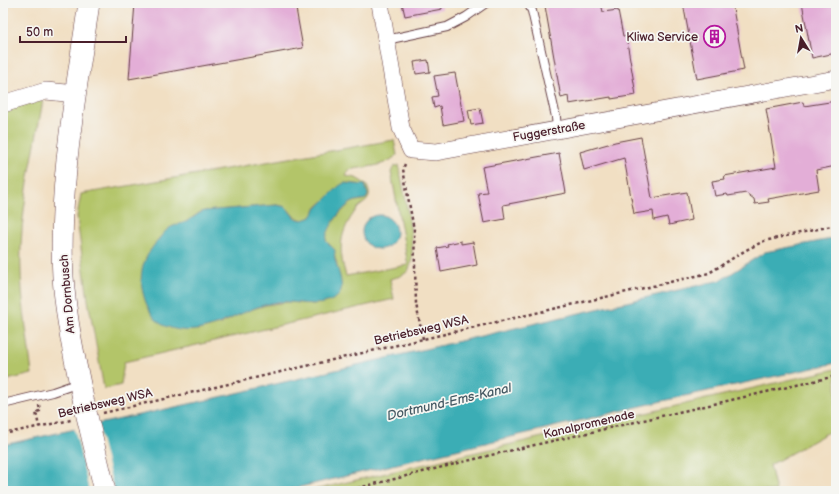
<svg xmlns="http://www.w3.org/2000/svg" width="839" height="494" viewBox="0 0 839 494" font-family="'Balsamiq Sans',sans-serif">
<rect width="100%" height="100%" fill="#f6f6f2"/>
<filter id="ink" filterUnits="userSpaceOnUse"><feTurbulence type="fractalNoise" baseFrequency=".025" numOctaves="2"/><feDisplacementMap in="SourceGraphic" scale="8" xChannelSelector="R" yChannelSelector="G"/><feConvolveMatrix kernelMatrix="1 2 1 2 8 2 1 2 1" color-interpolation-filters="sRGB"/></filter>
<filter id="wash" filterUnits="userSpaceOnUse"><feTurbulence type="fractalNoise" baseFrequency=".012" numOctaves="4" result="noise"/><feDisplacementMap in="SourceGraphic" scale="16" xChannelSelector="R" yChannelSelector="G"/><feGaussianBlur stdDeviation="0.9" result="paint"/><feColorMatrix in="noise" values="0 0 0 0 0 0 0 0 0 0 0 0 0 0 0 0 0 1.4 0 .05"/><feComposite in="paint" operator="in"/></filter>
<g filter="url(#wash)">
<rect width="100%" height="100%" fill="#f1dfc3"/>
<g fill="#b3c569" stroke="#7e724a" fill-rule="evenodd">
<path d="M 43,100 C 35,148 23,197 21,245 C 19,288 27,331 32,374 L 3,381 L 3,110 Z"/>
<path d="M 394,140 L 397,155 C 383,168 366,166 349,170 L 346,176 L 356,178 L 366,184 C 368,188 371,194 368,199 C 366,203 360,205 357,209 C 339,232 338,249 346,276 L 408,265 L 391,172 L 394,167 L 399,165 C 402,186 419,253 409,269 C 405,276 397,277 390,279 L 394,299 L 124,362 L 121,385 L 104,389 L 88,300 L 78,226 L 77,216 L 81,194 ZM 347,183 L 365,185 L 366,199 C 361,201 355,200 351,203 C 343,209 322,231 326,241 C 327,244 330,246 332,247 C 334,253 334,258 337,263 L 322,303 L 314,304 L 288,302 L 266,305 L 243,312 L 221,324 L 197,330 L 186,222 L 199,213 L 204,211 L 277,205 C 291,206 289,216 300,219 C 303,220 308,220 311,217 C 314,214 315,209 318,206 C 327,198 338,190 347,183 Z"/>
<path d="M 836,369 L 836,428 L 770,465 L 776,491 L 309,491 Z"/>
</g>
<g fill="#3badb5" stroke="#426670">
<path d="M 344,183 L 365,185 L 368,195 L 366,199 C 362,200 357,200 353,202 C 342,207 326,229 326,241 L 335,250 C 335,253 334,257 335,259 C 337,269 347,289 337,297 C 320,310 297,300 278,302 C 238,307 207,343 165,326 C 155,322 149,311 145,300 C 137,275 142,259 159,239 C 161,236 164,232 167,230 C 173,224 182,225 189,220 C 195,217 198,213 204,211 L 277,205 L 286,207 L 294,217 L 298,219 L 303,220 L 309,218 L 311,217 L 317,208 L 339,186 Z"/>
<circle cx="379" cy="232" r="17"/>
<path d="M 836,238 L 836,363 L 671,399 L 283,491 L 3,491 L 3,445 L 207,400 L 721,280 L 765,252 Z"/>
</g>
<path fill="#f1dfc3" d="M 97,422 L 114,491 L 89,491 L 74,427 Z"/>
<g id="blocks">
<g fill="#e3aed7">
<path d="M 135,3 L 295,3 L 303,48 L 129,79 Z"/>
<path d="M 402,3 L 441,3 L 442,9 L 405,16 Z"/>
<path d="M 560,3 L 601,3 L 603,12 L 618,10 L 623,36 L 626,36 L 636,95 L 611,99 L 611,97 L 569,104 L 568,96 L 561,98 L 545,6 Z"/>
<path d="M 683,3 L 732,3 L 744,70 L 697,79 Z"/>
<path d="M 802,3 L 836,3 L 836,53 L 812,58 Z"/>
<path d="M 428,60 L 430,72 L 416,74 L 414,62 Z"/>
<path d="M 455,73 L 464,121 L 443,125 L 440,106 L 434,108 L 432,97 L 438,96 L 434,76 Z"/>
<path d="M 836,101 L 836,166 L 816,170 L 819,190 L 768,199 L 769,202 L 755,204 L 754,199 L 746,193 L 728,196 L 727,194 L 715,196 L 712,181 L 725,179 L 724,176 L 776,167 L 766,109 L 803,102 L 804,106 Z"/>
<path d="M 480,108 L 483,123 L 471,125 L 468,110 Z"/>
<path d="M 641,137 L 652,198 L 687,192 L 692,220 L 669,225 L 667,217 L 654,220 L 653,211 L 634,214 L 624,158 L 584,170 L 580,152 L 615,142 Z"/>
<path d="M 559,153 L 566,193 L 503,205 L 505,219 L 484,223 L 478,193 L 487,192 L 482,167 Z"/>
<path d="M 461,241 L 461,244 L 473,242 L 477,265 L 441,272 L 437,248 L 448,246 L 447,244 Z"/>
</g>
</g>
</g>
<g filter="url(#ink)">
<use href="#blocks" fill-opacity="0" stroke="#633c42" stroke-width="1"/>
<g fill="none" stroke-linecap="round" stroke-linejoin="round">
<defs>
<g id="service">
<path d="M 528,3 L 532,11 L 556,117 L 557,130"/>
<path d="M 386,40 L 447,27 L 466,17 L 486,3"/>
<path d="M 3,404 L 53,392 L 79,383"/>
</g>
<g id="minor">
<path d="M 380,3 L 401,128 L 411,150 L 436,152 L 836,79"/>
<path d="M 3,104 L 46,91 L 76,94"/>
</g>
<path id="tertiary" d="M 85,408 C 76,365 66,321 63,277 C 58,185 76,93 89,3"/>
</defs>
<use href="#service" stroke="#633c42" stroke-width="10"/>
<use href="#minor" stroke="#633c42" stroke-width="18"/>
<use href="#tertiary" stroke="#633c42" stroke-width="22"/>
<g stroke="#633c42" stroke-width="2.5" stroke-dasharray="3 3" stroke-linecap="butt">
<path d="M 405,164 L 403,169 L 414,230 L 416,304 L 423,339"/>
<path d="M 39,405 L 40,411 L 36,412 L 39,427"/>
<path d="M 103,413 L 709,273 L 746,250 L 764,241 L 836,225"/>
<path d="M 3,434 L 71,420"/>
<path d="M 346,491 L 491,455 L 836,376"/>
</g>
<use href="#service" stroke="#fff" stroke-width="8"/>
<use href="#minor" stroke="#fff" stroke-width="17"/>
<use href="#tertiary" stroke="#fff" stroke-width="21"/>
<defs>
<path id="tertiary-bridge" d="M 85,408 L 105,491"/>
</defs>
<use href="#tertiary-bridge" stroke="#633c42" stroke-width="22" stroke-linecap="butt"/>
<use href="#tertiary-bridge" stroke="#fff" stroke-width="21"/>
</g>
</g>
<defs>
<symbol id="building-ring" viewBox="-11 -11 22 22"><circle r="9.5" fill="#f6f6f2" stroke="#b5179e" stroke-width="1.5"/><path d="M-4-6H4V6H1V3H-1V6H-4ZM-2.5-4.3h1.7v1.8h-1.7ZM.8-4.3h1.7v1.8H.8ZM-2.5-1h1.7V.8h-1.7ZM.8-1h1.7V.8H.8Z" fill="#b5179e"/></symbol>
</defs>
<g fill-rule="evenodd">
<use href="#building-ring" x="702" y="24" width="25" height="25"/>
</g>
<g text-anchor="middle" stroke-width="3.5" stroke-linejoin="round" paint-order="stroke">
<g font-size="12" fill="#4a1f2b" stroke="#f6f6f2" text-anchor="end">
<text x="698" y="41">Kliwa Service</text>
</g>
<g font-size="12" fill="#4a1f2b" stroke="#f6f6f2">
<text transform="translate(549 131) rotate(-10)" y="4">Fuggerstraße</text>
<text transform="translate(67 294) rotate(-95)" y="4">Am Dornbusch</text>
<text transform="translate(421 330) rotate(-13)" y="4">Betriebsweg WSA</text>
<text transform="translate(105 403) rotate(-13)" y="4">Betriebsweg WSA</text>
<text transform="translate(589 424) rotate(-13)" y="4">Kanalpromenade</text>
</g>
<g font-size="13" font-style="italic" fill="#445862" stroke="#f6f6f2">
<text transform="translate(449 401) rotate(-13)" y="5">Dortmund-Ems-Kanal</text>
</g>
</g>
<rect width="839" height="494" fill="none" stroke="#f6f6f2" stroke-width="16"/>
<g transform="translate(801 38) rotate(349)" stroke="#f6f6f2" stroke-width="3" paint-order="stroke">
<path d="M0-3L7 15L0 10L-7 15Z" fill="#4a1f2b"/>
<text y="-6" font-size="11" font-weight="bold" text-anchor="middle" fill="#4a1f2b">N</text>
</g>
<path d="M20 36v6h106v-6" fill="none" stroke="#4a1f2b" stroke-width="2"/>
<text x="26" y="36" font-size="12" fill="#4a1f2b" stroke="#f6f6f2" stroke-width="3" paint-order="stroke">50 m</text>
</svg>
